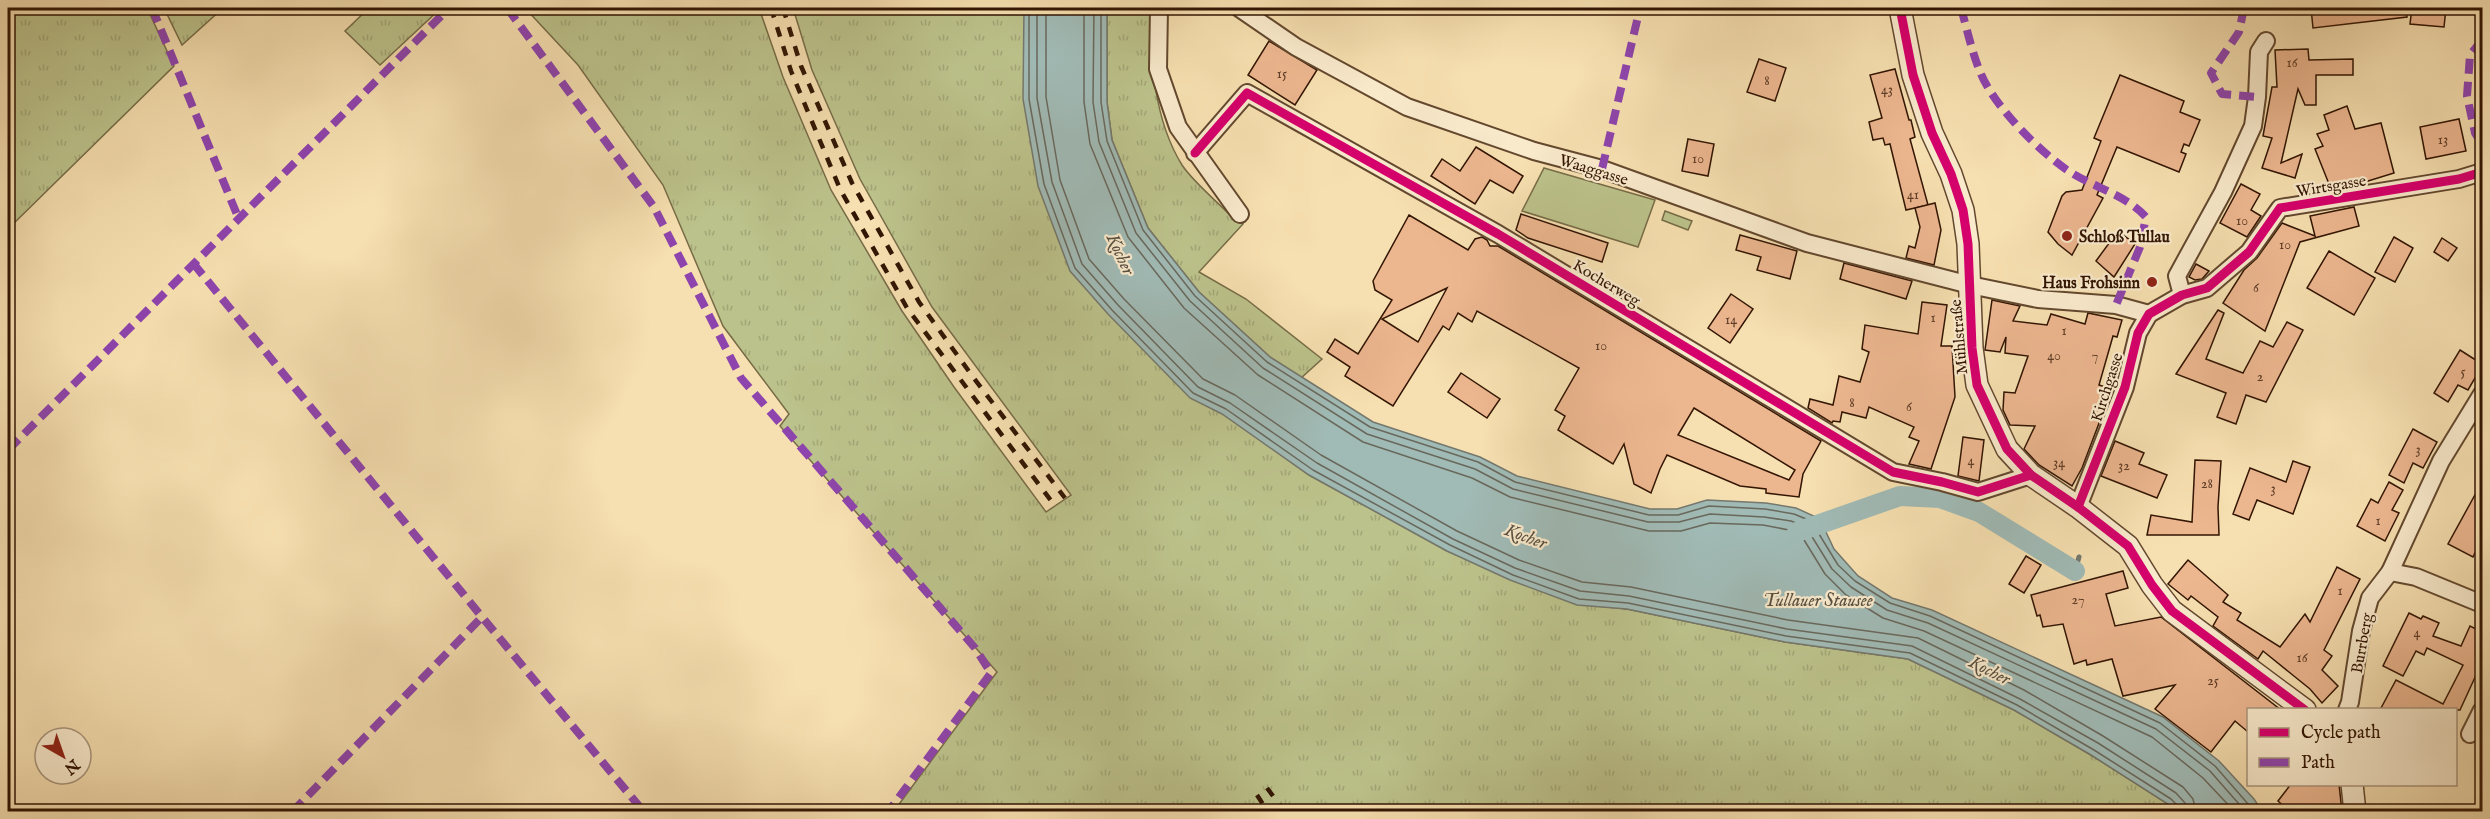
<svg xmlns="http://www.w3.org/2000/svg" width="2490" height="819" viewBox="0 0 2490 819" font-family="'IM FELL English',serif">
<defs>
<pattern id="grass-tufts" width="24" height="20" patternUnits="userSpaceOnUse" patternTransform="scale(1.5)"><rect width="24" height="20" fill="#bcc28b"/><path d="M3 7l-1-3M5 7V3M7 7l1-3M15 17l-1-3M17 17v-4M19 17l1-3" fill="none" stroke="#a2a676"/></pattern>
</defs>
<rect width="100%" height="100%" fill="#f6dfb0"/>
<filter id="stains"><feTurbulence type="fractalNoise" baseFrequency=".00333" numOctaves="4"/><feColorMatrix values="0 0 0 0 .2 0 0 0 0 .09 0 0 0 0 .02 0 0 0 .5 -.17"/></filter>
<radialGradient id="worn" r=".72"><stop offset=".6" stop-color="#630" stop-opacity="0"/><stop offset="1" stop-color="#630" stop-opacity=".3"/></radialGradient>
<g fill="url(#grass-tufts)" stroke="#776c47" stroke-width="1.5">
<path d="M 8,8 L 147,8 L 174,66 L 8,229 Z"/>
<path d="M 164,8 L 223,8 L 182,45 Z"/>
<path d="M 369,8 L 441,8 L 380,65 L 345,31 Z"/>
<path d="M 525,8 L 759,8 L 783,77 L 831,190 L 902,311 L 954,387 L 1046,512 L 1071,495 L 932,307 L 860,179 L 812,70 L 793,8 L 1037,8 L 1072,161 L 1274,450 L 1309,475 L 1447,551 L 1577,604 L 1627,609 L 1785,642 L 1908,659 L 2014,710 L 2091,755 L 2168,804 L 2175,811 L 894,811 L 997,672 L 780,426 L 789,414 L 723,326 L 663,185 L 578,65 Z"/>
<path d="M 1107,8 L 1151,8 C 1150,59 1154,120 1182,165 C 1193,182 1220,204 1234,219 L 1243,224 L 1199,272 L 1246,299 L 1322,359 L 1301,378 L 1270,357 L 1199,292 L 1148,228 L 1112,140 L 1107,102 Z"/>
</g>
<g fill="#bcc28b" stroke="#776c47" stroke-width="1.5">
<path d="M 1544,168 L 1655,200 L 1638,247 L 1522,211 Z"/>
<path d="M 1665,211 L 1692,221 L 1688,230 L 1662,220 Z"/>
</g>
<path fill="#a0bab5" stroke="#74786e" stroke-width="1.5" d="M 1024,8 L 1107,8 L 1107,102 L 1112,140 L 1148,228 L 1199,292 L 1270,357 L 1373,422 L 1480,457 L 1517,476 L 1650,509 L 1677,509 L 1707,500 L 1766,503 L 1796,508 L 1816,517 L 1824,528 L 1834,549 L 1858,576 L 1892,598 L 1932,610 L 2163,717 L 2219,761 L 2254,799 L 2262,811 L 2175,811 L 2168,804 L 2091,755 L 2014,710 L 1908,659 L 1785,642 L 1627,609 L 1577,605 L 1510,580 L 1447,551 L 1309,475 L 1222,414 L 1190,398 L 1108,314 L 1070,271 L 1038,186 L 1023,99 Z"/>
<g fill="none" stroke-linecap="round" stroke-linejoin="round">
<g stroke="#69685c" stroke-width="1.5">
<path d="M 1029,8 L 1029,99 L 1044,184 L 1075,268 L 1112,310 L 1193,393 L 1226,409 L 1313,470 L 1450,545 L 1513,575 L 1579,599 L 1628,603 L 1786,636 L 1910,653 L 2017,705 L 2094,750 L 2171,799 L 2178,806 L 2179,812"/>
<path d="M 1037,8 L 1037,98 L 1052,182 L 1082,264 L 1118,305 L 1198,387 L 1230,403 L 1317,463 L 1453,539 L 1515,568 L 1580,591 L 1629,596 L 1787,629 L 1912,646 L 2020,699 L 2098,743 L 2176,793 L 2185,803 L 2187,812"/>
<path d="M 1046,8 L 1046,97 L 1060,180 L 1089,259 L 1124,299 L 1203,379 L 1235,395 L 1321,455 L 1457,531 L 1519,560 L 1582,582 L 1631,587 L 1788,620 L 1918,638 L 2024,690 L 2103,736 L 2183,787 L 2193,799 L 2196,812"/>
<path d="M 1084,8 L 1084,102 L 1090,144 L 1128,237 L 1184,308 L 1258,375 L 1363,442 L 1472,478 L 1510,497 L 1649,531 L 1681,531 L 1710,523 L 1763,525 L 1789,530 L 1801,535 L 1825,574 L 1846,595 L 1883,618 L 1924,631 L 2152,737 L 2203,778 L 2235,812"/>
<path d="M 1094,8 L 1093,102 L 1099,142 L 1136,233 L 1190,301 L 1263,368 L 1367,434 L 1475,469 L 1513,489 L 1648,522 L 1679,522 L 1710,514 L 1764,517 L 1791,521 L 1806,527 L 1832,569 L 1851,587 L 1887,610 L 1928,623 L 2156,729 L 2210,771 L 2246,812"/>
<path d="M 1101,8 L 1101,102 L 1107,141 L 1143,230 L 1195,296 L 1267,362 L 1370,427 L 1478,462 L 1515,482 L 1649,515 L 1678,515 L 1709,506 L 1765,509 L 1794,514 L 1811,521 L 1838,565 L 1855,581 L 1890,603 L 1930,616 L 2160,723 L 2215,766 L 2255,812"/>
</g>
<path stroke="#74786e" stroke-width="5" d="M 2075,571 L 2079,557"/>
<path stroke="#a0bab5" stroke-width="20" d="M 1797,532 L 1900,496 L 1940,498 L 1979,512 L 2075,571"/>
</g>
<g fill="#ecb68f" stroke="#321503" stroke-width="1.5" fill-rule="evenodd">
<path d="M 2311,8 L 2406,8 L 2407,17 L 2313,28 Z"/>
<path d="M 2412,8 L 2446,8 L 2444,27 L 2410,24 Z"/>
<path d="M 1269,41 L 1317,70 L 1295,105 L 1248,75 Z"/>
<path d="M 2308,49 L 2309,60 L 2353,59 L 2353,75 L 2316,75 L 2316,105 L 2305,105 L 2298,89 L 2281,163 L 2302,154 L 2295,178 L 2262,168 L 2272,138 L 2263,136 L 2272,87 L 2277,87 L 2275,50 Z"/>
<path d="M 1759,59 L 1786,68 L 1775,101 L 1747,92 Z"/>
<path d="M 1895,69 L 1909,120 L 1911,120 L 1915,137 L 1910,139 L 1928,205 L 1906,210 L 1890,144 L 1885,145 L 1883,138 L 1873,140 L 1869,122 L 1882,118 L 1870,75 Z"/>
<path d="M 2120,75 L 2184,101 L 2180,112 L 2200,120 L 2189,146 L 2184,144 L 2181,152 L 2186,154 L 2179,172 L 2117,147 L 2097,195 L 2103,198 L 2072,255 L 2058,244 L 2048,232 L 2062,196 L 2066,192 L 2082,190 L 2101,141 L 2094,138 Z"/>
<path d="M 2347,106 L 2355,129 L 2381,123 L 2394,173 L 2352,186 L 2331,189 L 2315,149 L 2323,146 L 2317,134 L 2329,130 L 2324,115 Z"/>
<path d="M 2459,119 L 2466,151 L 2426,159 L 2420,127 Z"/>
<path d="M 1688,139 L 1714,144 L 1708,176 L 1682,171 Z"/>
<path d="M 1476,147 L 1523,176 L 1513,193 L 1490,180 L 1475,204 L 1431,176 L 1442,159 L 1460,171 Z"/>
<path d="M 2241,184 L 2260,194 L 2251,210 L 2261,216 L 2247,237 L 2220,223 Z"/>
<path d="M 1935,203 L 1941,230 L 1934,265 L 1906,258 L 1909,246 L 1915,248 L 1920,227 L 1915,208 Z"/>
<path d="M 2354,207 L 2359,226 L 2300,242 L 2265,331 L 2223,303 L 2244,270 L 2257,258 L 2282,223 L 2315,236 L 2310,216 Z"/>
<path d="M 1521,214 L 1608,243 L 1602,262 L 1528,238 L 1516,230 Z"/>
<path d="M 1409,215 L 1468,250 L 1475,239 L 1482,237 L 1487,240 L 1490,246 L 1498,246 L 1821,441 L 1803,474 L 1799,497 L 1766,493 L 1766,489 L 1740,486 L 1667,455 L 1660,469 L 1651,493 L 1634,484 L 1624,444 L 1613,464 L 1558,430 L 1565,416 L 1555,410 L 1579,368 L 1477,311 L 1472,322 L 1458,313 L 1449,330 L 1443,326 L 1393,406 L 1345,376 L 1350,367 L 1327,352 L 1335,339 L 1358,354 L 1392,300 L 1375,290 L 1373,281 ZM 1447,288 L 1418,342 L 1382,319 ZM 1694,408 L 1795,470 L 1789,480 L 1678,435 Z"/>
<path d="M 2118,231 L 2135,244 L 2114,277 L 2096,261 Z"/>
<path d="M 1740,235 L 1797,251 L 1790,279 L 1757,270 L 1761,257 L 1736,250 Z"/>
<path d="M 2394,237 L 2413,248 L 2395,282 L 2375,272 Z"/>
<path d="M 2442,238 L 2457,248 L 2448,261 L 2434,252 Z"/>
<path d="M 2329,251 L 2375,278 L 2354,315 L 2307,288 Z"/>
<path d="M 1844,263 L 1912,281 L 1906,299 L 1840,279 Z"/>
<path d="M 2196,264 L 2209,271 L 2202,279 L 2195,280 L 2189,277 Z"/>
<path d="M 1731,294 L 1753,309 L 1730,343 L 1708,328 Z"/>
<path d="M 1992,300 L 2020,306 L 2013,321 L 2047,325 L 2051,314 L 2085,324 L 2088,313 L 2122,320 L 2117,337 L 2113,336 L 2099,385 L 2112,389 L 2082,468 L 2072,486 L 2039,465 L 2024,449 L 2035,426 L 2010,425 L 2003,410 L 2004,392 L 2015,393 L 2028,356 L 2005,353 L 2006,337 L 2000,352 L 1985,350 Z"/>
<path d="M 1922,302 L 1947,305 L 1941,346 L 1952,346 L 1955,397 L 1931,469 L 1909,464 L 1919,441 L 1909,437 L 1914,427 L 1869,407 L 1866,418 L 1842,412 L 1840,422 L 1833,421 L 1832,423 L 1808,408 L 1810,399 L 1833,405 L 1839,376 L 1860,382 L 1869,352 L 1862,349 L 1865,325 L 1918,334 Z"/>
<path d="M 2218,310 L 2224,313 L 2206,359 L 2243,373 L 2260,341 L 2273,347 L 2287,322 L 2303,330 L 2266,402 L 2246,395 L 2236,424 L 2217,417 L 2226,393 L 2176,374 Z"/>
<path d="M 2460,350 L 2482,364 L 2482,366 L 2468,390 L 2458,385 L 2448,402 L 2434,393 Z"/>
<path d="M 1461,373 L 1500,399 L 1487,418 L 1448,392 Z"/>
<path d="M 2413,429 L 2437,442 L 2423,468 L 2413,463 L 2404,483 L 2389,475 Z"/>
<path d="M 1963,437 L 1984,440 L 1979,481 L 1958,476 Z"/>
<path d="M 2115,441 L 2144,453 L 2139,464 L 2167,475 L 2157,498 L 2101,476 Z"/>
<path d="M 2195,460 L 2221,461 L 2218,507 L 2219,535 L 2147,535 L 2151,515 L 2192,522 Z"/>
<path d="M 2293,461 L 2310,467 L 2293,514 L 2257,500 L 2249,520 L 2233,514 L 2250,468 L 2286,482 Z"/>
<path d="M 2389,482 L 2403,490 L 2392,510 L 2399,513 L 2385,541 L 2357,526 L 2371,499 L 2378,503 Z"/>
<path d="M 2482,482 L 2482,538 L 2473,557 L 2448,544 Z"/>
<path d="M 2026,556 L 2041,565 L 2024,593 L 2009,584 Z"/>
<path d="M 2188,560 L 2228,595 L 2223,602 L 2241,613 L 2237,620 L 2280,647 L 2305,614 L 2310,622 L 2337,567 L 2360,579 L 2324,650 L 2332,656 L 2322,670 L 2338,686 L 2322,703 L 2310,689 L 2263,651 L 2258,659 L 2213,626 L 2218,617 L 2191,596 L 2188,600 L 2168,584 Z"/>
<path d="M 2123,571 L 2128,588 L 2106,594 L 2115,626 L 2161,617 L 2281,710 L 2248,710 L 2248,732 L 2235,721 L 2211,752 L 2155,709 L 2175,685 L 2123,696 L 2112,659 L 2087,665 L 2086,660 L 2074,664 L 2063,624 L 2043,627 L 2040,615 L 2037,616 L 2031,595 Z"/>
<path d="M 2409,613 L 2421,619 L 2423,616 L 2439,623 L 2433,636 L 2461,646 L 2470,626 L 2482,632 L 2482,662 L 2460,710 L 2380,710 L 2396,680 L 2443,704 L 2463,665 L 2427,648 L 2424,655 L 2416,651 L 2403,676 L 2383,666 Z"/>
<path d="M 2291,784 L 2339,784 L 2342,812 L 2290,812 L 2278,801 Z"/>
</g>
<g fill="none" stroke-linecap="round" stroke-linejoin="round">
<defs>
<g id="minor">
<path d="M 1159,8 L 1158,69 L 1178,127 L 1240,214"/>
<path d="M 1239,8 L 1296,47 L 1407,107 L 1534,151 L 1602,169 L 1807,243 L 1970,285 L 2038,299 L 2116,305 L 2149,314"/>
<path d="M 1195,153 L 1247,93 L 1498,234 L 1893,472 L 1942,482 L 1978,492 L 2031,475"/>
<path d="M 2182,295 L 2177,276 L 2223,192 L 2253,126 L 2257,97 L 2259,52 L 2266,41"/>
<path d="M 2078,507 L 2125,387 L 2138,333 L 2149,314 L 2182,295 L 2207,288 L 2249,252 L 2280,208 L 2459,179 L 2482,172"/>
<path d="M 2390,572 L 2441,461 L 2482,394"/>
<path d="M 2347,710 L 2350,702 L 2361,631 L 2370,598 L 2390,572 L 2416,577 L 2482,604"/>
<path d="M 2470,734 L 2482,710"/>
</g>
<g id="tertiary">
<path d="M 1900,8 L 1913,75 L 1932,133 L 1951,174 L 1963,210 L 1968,244 L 1972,348 L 1977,385 L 2007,449 L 2031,475 L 2078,507 L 2128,546 L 2152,585 L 2172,611 L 2305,710"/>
<path d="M 2352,784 L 2355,812"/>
</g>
</defs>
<use href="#minor" stroke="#63482e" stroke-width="20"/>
<use href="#tertiary" stroke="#63482e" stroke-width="24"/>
<path stroke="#321503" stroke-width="3" stroke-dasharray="4.5 3" stroke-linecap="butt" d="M 2482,269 L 2477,277 L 2482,303"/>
<use href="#minor" stroke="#f9eacc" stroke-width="16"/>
<use href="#tertiary" stroke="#f9eacc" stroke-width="21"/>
<g stroke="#321503" stroke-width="4.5" stroke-dasharray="10 10" stroke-linecap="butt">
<path d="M 771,8 L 791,71 L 840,189 L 907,308 L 1055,506"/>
<path d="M 783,8 L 801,66 L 852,183 L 919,302 L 973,377 L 1065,498"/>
<path d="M 1267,788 L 1285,812"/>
<path d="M 1257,795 L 1268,812"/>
</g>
<g stroke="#8e44ad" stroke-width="8" stroke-dasharray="15 8" stroke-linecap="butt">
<path d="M 152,8 L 238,217"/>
<path d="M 507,8 L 654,207 L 741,378 L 975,648 L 991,673 L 888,812"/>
<path d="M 1961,8 C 1967,29 1972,53 1981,74 C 1995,107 2038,150 2067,170 C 2092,187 2125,194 2146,217 L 2140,247 L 2116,305"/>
<path d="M 2244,8 L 2239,32 L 2211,73 L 2222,94 L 2257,97"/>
<path d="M 2482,40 L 2470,55 L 2467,96 L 2475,133 L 2482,144"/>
<path d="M 1602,169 L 1640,8"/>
<path d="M 193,263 L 482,617"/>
<path d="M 8,450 L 449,8"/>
<path d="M 292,812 L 482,617 L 644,812"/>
</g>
<defs>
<g id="cycleway">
<path d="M 1900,8 L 1913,75 L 1932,133 L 1951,174 L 1963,210 L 1968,244 L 1972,348 L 1977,385 L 2007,449 L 2031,475 L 2078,507 L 2128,546 L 2152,585 L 2172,611 L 2305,710"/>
<path d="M 1195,153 L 1247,93 L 1498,234 L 1893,472 L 1942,482 L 1978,492 L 2031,475"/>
<path d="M 2078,507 L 2125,387 L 2138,333 L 2149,314 L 2182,295 L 2207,288 L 2249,252 L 2280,208 L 2459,179 L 2482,172"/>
</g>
</defs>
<use href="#cycleway" stroke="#f9eacc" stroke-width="13"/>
<use href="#cycleway" stroke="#d6006c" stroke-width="9"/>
</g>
<g fill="#8f2418" stroke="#f9eacc" stroke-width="2">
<circle cx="2067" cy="236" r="6"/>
<circle cx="2152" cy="282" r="6"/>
</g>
<g text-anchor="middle" stroke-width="4.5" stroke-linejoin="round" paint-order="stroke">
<g font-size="14" fill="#603d26">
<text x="2292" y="67">16</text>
<text x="1282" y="78">15</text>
<text x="1767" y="85">8</text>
<text x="1887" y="94">43</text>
<text x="2443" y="144">13</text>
<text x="1698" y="163">10</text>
<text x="1913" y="199">41</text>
<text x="2242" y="225">10</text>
<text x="2285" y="249">10</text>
<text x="2256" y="292">6</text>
<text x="1933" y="322">1</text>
<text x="1731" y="324">14</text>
<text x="2064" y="335">1</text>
<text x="1601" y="350">10</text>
<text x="2054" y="360">40</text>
<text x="2095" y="360">7</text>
<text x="2463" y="376">5</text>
<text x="2260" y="381">2</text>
<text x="1852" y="407">8</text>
<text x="1909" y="411">6</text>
<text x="2418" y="454">3</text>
<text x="1971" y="465">4</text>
<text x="2059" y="467">34</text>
<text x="2124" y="470">32</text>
<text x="2207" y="488">28</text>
<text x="2273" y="493">3</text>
<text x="2378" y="525">1</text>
<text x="2340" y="595">1</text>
<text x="2078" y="604">27</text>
<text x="2417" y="637">4</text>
<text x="2302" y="662">16</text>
<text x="2213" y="685">25</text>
</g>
<g font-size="16" fill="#321503" stroke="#f9eacc">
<text transform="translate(1594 169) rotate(17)" y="6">Waaggasse</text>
<text transform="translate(2331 185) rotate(-9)" y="6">Wirtsgasse</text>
<text transform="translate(1607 282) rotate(31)" y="6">Kocherweg</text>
<text transform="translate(1958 337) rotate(-95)" y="6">Mühlstraße</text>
<text transform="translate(2106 387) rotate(-72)" y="6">Kirchgasse</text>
<text transform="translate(2361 643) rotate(-80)" y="6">Burrberg</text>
</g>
<g font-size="16" font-weight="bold" fill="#321503" stroke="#f9eacc" text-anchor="start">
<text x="2079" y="242">Schloß Tullau</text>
<text x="2140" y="288" text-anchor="end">Haus Frohsinn</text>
</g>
<g font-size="18" font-style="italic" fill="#584f41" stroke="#f9eacc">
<text transform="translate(1121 254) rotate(65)" y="6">Kocher</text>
<text transform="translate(1526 536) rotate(20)" y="6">Kocher</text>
<text x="1818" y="606">Tullauer Stausee</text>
<text transform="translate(1990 670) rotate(27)" y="6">Kocher</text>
</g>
</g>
<rect width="2490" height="819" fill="none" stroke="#f6dfb0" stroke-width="30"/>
<rect x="9" y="9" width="2472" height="801" fill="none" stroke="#321503" stroke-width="3"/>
<rect x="15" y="15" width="2460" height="789" fill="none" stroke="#321503" stroke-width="1.5"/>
<rect x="2247" y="708" width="210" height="78" fill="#f9eacc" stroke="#a9957c" stroke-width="1.5"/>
<rect x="2259" y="728" width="30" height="9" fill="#d6006c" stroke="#a9957c" stroke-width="1.5"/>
<text x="2301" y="738" font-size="18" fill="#321503">Cycle path</text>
<rect x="2259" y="758" width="30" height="9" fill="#8e44ad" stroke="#a9957c" stroke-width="1.5"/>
<text x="2301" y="768" font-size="18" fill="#321503">Path</text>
<g transform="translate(63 756) rotate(140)"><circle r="28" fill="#f9eacc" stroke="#a9957c" stroke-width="1.5"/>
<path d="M0-4.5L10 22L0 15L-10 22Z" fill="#8f2418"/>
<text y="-9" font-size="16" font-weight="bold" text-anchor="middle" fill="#321503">N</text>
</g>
<rect width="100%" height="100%" filter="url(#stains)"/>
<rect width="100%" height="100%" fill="url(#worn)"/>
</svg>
